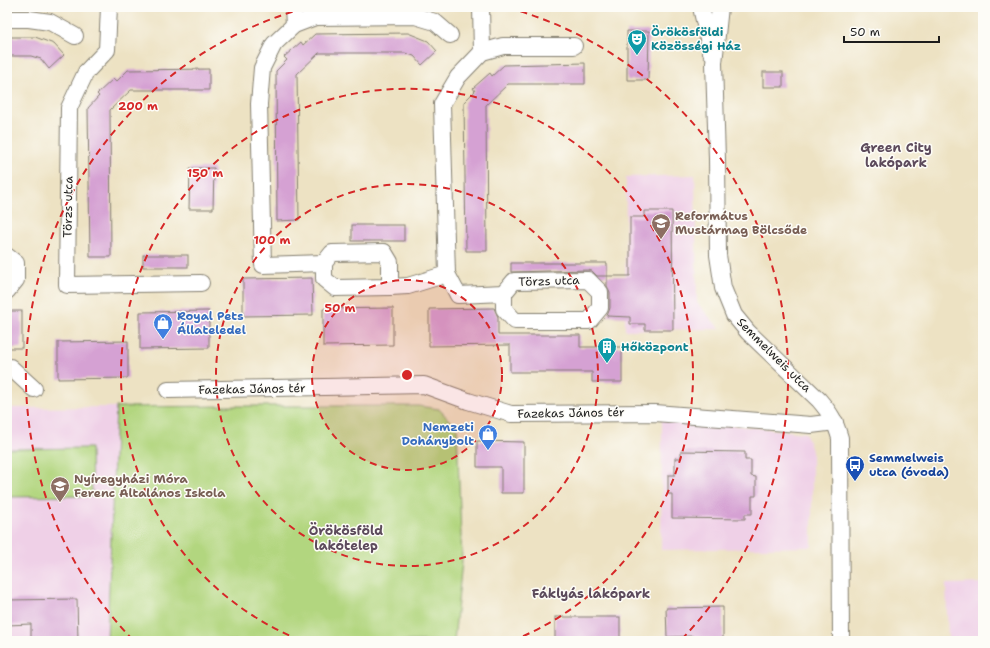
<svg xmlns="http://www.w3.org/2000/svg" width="990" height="648" viewBox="0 0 990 648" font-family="'Shantell Sans',sans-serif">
<rect width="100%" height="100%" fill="#fdfcf7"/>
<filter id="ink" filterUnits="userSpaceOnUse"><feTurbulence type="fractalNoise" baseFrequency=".025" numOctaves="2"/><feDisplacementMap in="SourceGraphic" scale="8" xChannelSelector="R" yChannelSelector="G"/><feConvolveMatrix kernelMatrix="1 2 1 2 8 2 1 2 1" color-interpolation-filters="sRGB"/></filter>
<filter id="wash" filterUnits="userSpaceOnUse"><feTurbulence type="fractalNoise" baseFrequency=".012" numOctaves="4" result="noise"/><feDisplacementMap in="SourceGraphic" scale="16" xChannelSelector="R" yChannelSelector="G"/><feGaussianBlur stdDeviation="0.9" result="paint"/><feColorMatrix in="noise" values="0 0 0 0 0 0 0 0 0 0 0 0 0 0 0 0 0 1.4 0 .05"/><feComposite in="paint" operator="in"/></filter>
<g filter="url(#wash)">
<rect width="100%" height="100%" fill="#ede2c3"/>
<g fill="#efd0e7">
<path d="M 695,175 L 697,303 L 720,329 L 625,330 L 626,177 Z"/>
<path d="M 116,407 L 111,641 L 7,641 L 7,408 Z"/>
<path d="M 662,418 L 806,433 L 812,451 L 812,547 L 661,550 Z"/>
<path d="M 983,583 L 983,641 L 948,641 L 946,584 Z"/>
</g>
<g fill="#b2d67f" stroke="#67794e">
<path d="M 234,406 L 418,406 L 439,409 L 457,429 L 462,562 L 454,641 L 107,641 L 116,407 Z"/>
<path d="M 91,448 L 92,496 L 7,497 L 7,449 Z"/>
</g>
<g id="blocks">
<g fill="#d5a1d3">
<path d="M 627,31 L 649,31 L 648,80 L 627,80 Z"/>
<path d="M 408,33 L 428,41 L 437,51 L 422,65 L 414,56 L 405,53 L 319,53 L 297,74 L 299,220 L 277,221 L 276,71 L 287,60 L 284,57 L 301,42 L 303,45 L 315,34 Z"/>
<path d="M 7,37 L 35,37 L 54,44 L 64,55 L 49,69 L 41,59 L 31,56 L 7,56 Z"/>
<path d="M 585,63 L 585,84 L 508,84 L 486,105 L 487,251 L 466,251 L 464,102 L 475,91 L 473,88 L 490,73 L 492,76 L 504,65 Z"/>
<path d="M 209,69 L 209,90 L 131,90 L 110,110 L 111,257 L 90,257 L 88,108 L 99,96 L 97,94 L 113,79 L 116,82 L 128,70 Z"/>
<rect x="763" y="72" width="20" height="15"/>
<path d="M 190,168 L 214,168 L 213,209 L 189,209 Z"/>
<path d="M 644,211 L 672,211 L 673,330 L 645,330 L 645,324 L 630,324 L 630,317 L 607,316 L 610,308 L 610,292 L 607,286 L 607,276 L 630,276 L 630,217 L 644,217 Z"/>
<rect x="352" y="225" width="52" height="16"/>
<rect x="143" y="255" width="45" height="12"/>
<path d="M 511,263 L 607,263 L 607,276 L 597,276 L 592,271 L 588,270 L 511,272 Z"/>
<path d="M 312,278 L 313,315 L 243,316 L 243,279 Z"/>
<path d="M 393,308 L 393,345 L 323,346 L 323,309 Z"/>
<path d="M 494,308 L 498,317 L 498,335 L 580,335 L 580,347 L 622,347 L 622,382 L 592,382 L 592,372 L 510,372 L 510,345 L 429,346 L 429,309 Z"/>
<rect x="7" y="311" width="15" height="37"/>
<path d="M 209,311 L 209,348 L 140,349 L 140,312 Z"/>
<path d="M 128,341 L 128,378 L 58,379 L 58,342 Z"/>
<path d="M 477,441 L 524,442 L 524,493 L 501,493 L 501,467 L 477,467 Z"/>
<path d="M 681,451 L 745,452 L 745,460 L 751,460 L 751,476 L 756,477 L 756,496 L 752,496 L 752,514 L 745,514 L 745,519 L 672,518 L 672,494 L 668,494 L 668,475 L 675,475 L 675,458 L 681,458 Z"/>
<path d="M 77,599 L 78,641 L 31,641 L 31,624 L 7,625 L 7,600 Z"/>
<path d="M 723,607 L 723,641 L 693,641 L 693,636 L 667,637 L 666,608 Z"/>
<rect x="555" y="617" width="65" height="24"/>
</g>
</g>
</g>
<g filter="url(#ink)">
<use href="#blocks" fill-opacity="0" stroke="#847f70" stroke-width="1"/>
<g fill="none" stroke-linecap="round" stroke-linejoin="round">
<defs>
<g id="minor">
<path d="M 109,7 L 107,50 L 86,72 L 69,108 L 67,285 L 201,283"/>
<path d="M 293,7 L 294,25"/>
<path d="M 481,7 L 482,52"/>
<path d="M 701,7 L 711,52"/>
<path d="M 720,7 L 714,63 L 717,159 L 718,255 L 723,288 L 734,315 L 748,332 L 819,400 C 831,414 835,421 840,438 L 841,641"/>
<path d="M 7,19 L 29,19 L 50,22 L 75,36"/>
<path d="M 7,256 L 16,263 L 16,280 L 7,291"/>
<path d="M 324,263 L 263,265 L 259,104 L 262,68 L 274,44 L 294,25 L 315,17 L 415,16 L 435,22 L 450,35"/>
<path d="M 447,274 L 442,104 L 458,77 L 482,52 L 503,46 L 574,46"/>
<path d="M 390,287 L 390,262 L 384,252 L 332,253 L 324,263 L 324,279 L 335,288 L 390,287 L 408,286 L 447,274 L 458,295 L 504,293 L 504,309 L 515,321 L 589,321 L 600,308 L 600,292 L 588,280 L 514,281 L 504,293"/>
<path d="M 7,367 L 10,367 L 34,389"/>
<path d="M 168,390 L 424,385 L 468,401 L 511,414 L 655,413 L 811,425 L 835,422"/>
</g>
</defs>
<use href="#minor" stroke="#847f70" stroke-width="18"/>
<use href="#minor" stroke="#fff" stroke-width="16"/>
</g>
</g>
<circle cx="407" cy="375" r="95" fill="#d62828" fill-opacity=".12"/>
<g fill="none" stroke="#d62828" stroke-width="2" stroke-dasharray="7 5">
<circle cx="407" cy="375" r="95"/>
<circle cx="407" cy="375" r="191"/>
<path d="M300 640A286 286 0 1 1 514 640"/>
<path d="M133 640A381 381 0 0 1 305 8M509 8A381 381 0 0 1 681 640"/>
</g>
<defs>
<symbol id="theatre-pin" viewBox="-11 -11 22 30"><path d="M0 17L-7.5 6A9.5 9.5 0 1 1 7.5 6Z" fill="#0f9aa8" stroke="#fdfcf7"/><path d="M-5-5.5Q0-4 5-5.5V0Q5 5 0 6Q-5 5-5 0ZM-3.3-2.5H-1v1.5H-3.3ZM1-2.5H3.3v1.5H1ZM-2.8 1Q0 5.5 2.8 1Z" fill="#fff"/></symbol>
<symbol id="school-pin" viewBox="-11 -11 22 30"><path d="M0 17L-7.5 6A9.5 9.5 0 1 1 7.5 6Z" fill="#8d6e63" stroke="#fdfcf7"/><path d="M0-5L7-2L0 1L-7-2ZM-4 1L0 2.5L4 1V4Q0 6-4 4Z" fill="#fff"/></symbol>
<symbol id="shop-pin" viewBox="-11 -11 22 30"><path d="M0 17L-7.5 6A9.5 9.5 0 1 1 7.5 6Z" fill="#3f7fe0" stroke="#fdfcf7"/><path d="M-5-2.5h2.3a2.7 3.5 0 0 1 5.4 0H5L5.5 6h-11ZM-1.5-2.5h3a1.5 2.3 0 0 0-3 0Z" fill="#fff"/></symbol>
<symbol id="building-pin" viewBox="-11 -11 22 30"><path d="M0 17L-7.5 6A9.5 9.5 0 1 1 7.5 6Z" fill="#0f9aa8" stroke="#fdfcf7"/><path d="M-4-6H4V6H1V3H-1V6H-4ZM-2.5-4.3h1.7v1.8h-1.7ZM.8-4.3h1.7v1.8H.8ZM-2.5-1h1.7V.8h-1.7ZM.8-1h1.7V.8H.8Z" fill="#fff"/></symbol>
<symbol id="bus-pin" viewBox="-11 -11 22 30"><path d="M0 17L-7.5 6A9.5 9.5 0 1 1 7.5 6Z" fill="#1a4fb4" stroke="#fdfcf7"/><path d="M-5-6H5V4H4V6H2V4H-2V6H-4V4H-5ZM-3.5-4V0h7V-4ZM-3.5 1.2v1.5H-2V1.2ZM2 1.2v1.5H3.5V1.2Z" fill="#fff"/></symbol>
</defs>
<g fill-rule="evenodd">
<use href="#theatre-pin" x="626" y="28" width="22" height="30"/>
<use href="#school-pin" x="650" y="212" width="22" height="30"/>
<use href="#shop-pin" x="152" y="312" width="22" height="30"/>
<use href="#building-pin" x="596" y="336" width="22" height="30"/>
<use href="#shop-pin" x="477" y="423" width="22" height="30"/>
<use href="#bus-pin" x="844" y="454" width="22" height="30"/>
<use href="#school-pin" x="49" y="475" width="22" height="30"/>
</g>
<g text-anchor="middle" stroke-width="3" stroke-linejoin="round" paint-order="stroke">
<g font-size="12" font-weight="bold" fill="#0d838f" stroke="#fdfcf7" text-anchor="start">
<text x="651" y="36">Örökösföldi<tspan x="651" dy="14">Közösségi Ház</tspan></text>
<text x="621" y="351">Hőközpont</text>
</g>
<g font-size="12" fill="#1c1c1c" stroke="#fdfcf7">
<text transform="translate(68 207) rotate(-89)" y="4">Törzs utca</text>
<text transform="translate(549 281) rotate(-2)" y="4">Törzs utca</text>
<text transform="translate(774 355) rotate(45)" y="4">Semmelweis utca</text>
<text transform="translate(252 389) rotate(-1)" y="4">Fazekas János tér</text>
<text transform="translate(571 413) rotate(-1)" y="4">Fazekas János tér</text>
</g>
<g font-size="12" font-weight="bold" fill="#785e54" stroke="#fdfcf7" text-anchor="start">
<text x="675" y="220">Református<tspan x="675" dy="14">Mustármag Bölcsőde</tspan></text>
<text x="74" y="483">Nyíregyházi Móra<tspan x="74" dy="14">Ferenc Általános Iskola</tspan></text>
</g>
<g font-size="12" font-weight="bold" fill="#366cbe" stroke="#fdfcf7" text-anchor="start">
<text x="177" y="320">Royal Pets<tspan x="177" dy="14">Állateledel</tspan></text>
<text x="474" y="431" text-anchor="end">Nemzeti<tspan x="474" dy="14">Dohánybolt</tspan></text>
</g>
<g font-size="12" font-weight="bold" fill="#164399" stroke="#fdfcf7" text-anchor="start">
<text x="869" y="462">Semmelweis<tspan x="869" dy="14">utca (óvoda)</tspan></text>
</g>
<g font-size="13" font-weight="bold" fill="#5d4b5c" stroke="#fdfcf7">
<text x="896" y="152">Green City<tspan x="896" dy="15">lakópark</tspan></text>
<text x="346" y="535">Örökösföld<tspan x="346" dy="15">lakótelep</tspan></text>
<text x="591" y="598">Fáklyás lakópark</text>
</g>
</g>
<circle cx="407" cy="375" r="6" fill="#d62828" stroke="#fdfcf7" stroke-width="2"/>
<g font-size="12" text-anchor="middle" font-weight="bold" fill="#d62828" stroke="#fdfcf7" stroke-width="3" stroke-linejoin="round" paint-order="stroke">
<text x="138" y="110">200 m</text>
<text x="205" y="177">150 m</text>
<text x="272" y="244">100 m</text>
<text x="340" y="312">50 m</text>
</g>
<rect width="990" height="648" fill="none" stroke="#fdfcf7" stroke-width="24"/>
<path d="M844 36v6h95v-6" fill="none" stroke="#1c1c1c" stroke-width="2"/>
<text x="850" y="36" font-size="12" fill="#1c1c1c" stroke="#fdfcf7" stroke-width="3" paint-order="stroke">50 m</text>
</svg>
